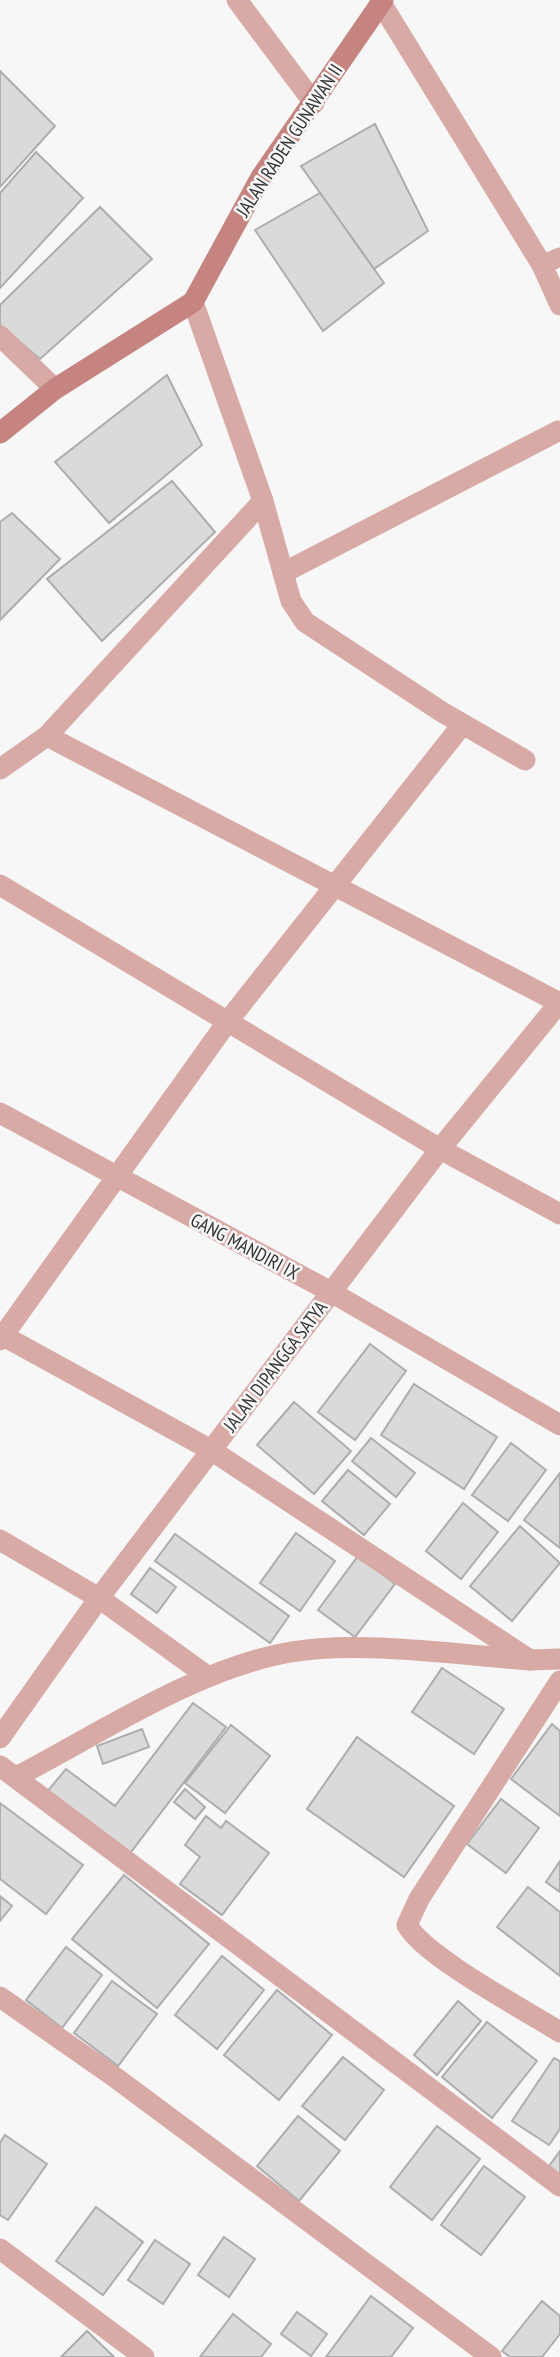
<svg xmlns="http://www.w3.org/2000/svg" width="560" height="2357" viewBox="0 0 560 2357" font-family="'PT Sans Narrow',sans-serif">
<rect width="100%" height="100%" fill="#f7f7f8"/>
<g fill="#dbdadb" stroke="#adadae" stroke-width="2">
<path d="M 0,71 L 55,126 L 0,187 Z"/>
<path d="M 375,124 L 428,231 L 374,269 L 301,166 Z"/>
<path d="M 36,152 L 83,198 L 0,288 L 0,193 Z"/>
<path d="M 320,193 L 384,283 L 323,331 L 255,230 Z"/>
<path d="M 100,207 L 152,259 L 40,359 L 0,325 L 0,305 Z"/>
<path d="M 167,375 L 202,445 L 109,523 L 55,462 Z"/>
<path d="M 172,481 L 215,532 L 102,641 L 47,579 Z"/>
<path d="M 12,513 L 60,559 L 0,620 L 0,522 Z"/>
<path d="M 370,1344 L 406,1371 L 355,1440 L 318,1412 Z"/>
<path d="M 414,1384 L 497,1437 L 464,1489 L 381,1435 Z"/>
<path d="M 294,1402 L 351,1451 L 314,1494 L 257,1445 Z"/>
<path d="M 371,1438 L 415,1473 L 396,1497 L 352,1461 Z"/>
<path d="M 511,1443 L 546,1470 L 508,1521 L 472,1495 Z"/>
<path d="M 348,1470 L 390,1504 L 364,1535 L 322,1501 Z"/>
<path d="M 560,1473 L 560,1548 L 524,1520 Z"/>
<path d="M 463,1503 L 498,1532 L 461,1579 L 426,1551 Z"/>
<path d="M 520,1526 L 560,1563 L 512,1621 L 470,1586 Z"/>
<path d="M 296,1533 L 335,1561 L 300,1611 L 260,1583 Z"/>
<path d="M 175,1534 L 289,1616 L 270,1643 L 155,1561 Z"/>
<path d="M 358,1556 L 395,1584 L 355,1637 L 318,1610 Z"/>
<path d="M 150,1568 L 176,1587 L 157,1613 L 131,1594 Z"/>
<path d="M 442,1668 L 504,1709 L 474,1754 L 412,1712 Z"/>
<path d="M 193,1703 L 226,1727 L 128,1856 L 46,1793 L 66,1769 L 115,1806 Z"/>
<path d="M 552,1724 L 560,1731 L 560,1816 L 511,1779 Z"/>
<path d="M 231,1725 L 270,1756 L 225,1813 L 185,1783 Z"/>
<path d="M 142,1729 L 149,1747 L 103,1764 L 97,1746 Z"/>
<path d="M 357,1737 L 454,1806 L 404,1877 L 307,1809 Z"/>
<path d="M 185,1789 L 205,1807 L 195,1819 L 174,1802 Z"/>
<path d="M 501,1799 L 539,1828 L 506,1873 L 467,1844 Z"/>
<path d="M 0,1803 L 83,1865 L 46,1914 L 0,1879 Z"/>
<path d="M 206,1816 L 221,1828 L 226,1821 L 269,1853 L 222,1915 L 180,1884 L 200,1857 L 185,1845 Z"/>
<path d="M 560,1861 L 560,1892 L 546,1882 Z"/>
<path d="M 124,1875 L 209,1944 L 157,2008 L 72,1939 Z"/>
<path d="M 528,1887 L 560,1912 L 560,1976 L 497,1927 Z"/>
<path d="M 0,1896 L 12,1906 L 0,1921 Z"/>
<path d="M 66,1947 L 102,1975 L 62,2028 L 26,2000 Z"/>
<path d="M 222,1956 L 264,1990 L 217,2049 L 175,2015 Z"/>
<path d="M 112,1981 L 157,2014 L 118,2066 L 74,2033 Z"/>
<path d="M 277,1990 L 332,2035 L 279,2100 L 224,2055 Z"/>
<path d="M 458,2001 L 481,2021 L 437,2075 L 414,2055 Z"/>
<path d="M 487,2022 L 537,2061 L 492,2118 L 442,2077 Z"/>
<path d="M 343,2057 L 384,2090 L 345,2140 L 302,2106 Z"/>
<path d="M 554,2058 L 560,2061 L 560,2129 L 549,2145 L 512,2121 Z"/>
<path d="M 298,2116 L 340,2151 L 299,2201 L 257,2166 Z"/>
<path d="M 437,2126 L 480,2159 L 432,2220 L 390,2187 Z"/>
<path d="M 5,2135 L 47,2164 L 8,2220 L 0,2215 L 0,2143 Z"/>
<path d="M 560,2151 L 560,2175 L 549,2166 Z"/>
<path d="M 484,2166 L 525,2197 L 481,2255 L 441,2225 Z"/>
<path d="M 96,2207 L 143,2242 L 103,2295 L 56,2261 Z"/>
<path d="M 224,2237 L 255,2259 L 229,2297 L 198,2275 Z"/>
<path d="M 155,2240 L 190,2264 L 163,2304 L 128,2280 Z"/>
<path d="M 371,2296 L 413,2328 L 391,2357 L 326,2357 Z"/>
<path d="M 542,2301 L 560,2316 L 560,2334 L 542,2357 L 510,2357 L 502,2351 Z"/>
<path d="M 297,2312 L 327,2334 L 311,2356 L 281,2334 Z"/>
<path d="M 233,2314 L 271,2344 L 261,2357 L 200,2357 Z"/>
<path d="M 87,2331 L 114,2357 L 61,2357 Z"/>
</g>
<g fill="none" stroke-linecap="round" stroke-linejoin="round">
<path stroke="#d8aaa6" stroke-width="19" d="M 542,265 L 560,257"/>
<g stroke="#d8aaa6" stroke-width="21">
<path d="M 237,0 L 314,103"/>
<path d="M 381,3 L 542,265 L 560,305"/>
<path d="M 193,302 L 263,501 L 291,601 L 305,622 L 442,712 L 525,760"/>
<path d="M 0,336 L 55,389"/>
<path d="M 283,573 L 558,431"/>
<path d="M 47,736 L 560,1003"/>
<path d="M 0,769 L 47,736 L 263,501"/>
<path d="M 0,885 L 440,1149 L 560,1214"/>
<path d="M 0,1113 L 331,1292 L 560,1425"/>
<path d="M 0,1334 L 211,1450 L 530,1660"/>
<path d="M 0,1340 L 228,1021 L 462,725"/>
<path d="M 0,1540 L 99,1598 L 207,1676"/>
<path d="M 560,1681 L 419,1899 L 407,1925 C 425,1957 525,2010 560,2032"/>
<path d="M 0,1738 L 99,1598 L 440,1149 L 560,1002"/>
<path d="M 0,1766 L 560,2186"/>
<path d="M 16,1777 C 101,1733 197,1668 291,1652 C 360,1640 459,1655 530,1660 L 560,1659"/>
<path d="M 0,1997 L 116,2078 L 491,2357"/>
<path d="M 0,2249 L 144,2357"/>
</g>
<path stroke="#c5847f" stroke-width="21" d="M 0,433 L 55,389 L 193,302 L 261,177 L 383,0"/>
</g>
<g text-anchor="middle" stroke-width="5" stroke-linejoin="round" paint-order="stroke">
<g font-size="19" fill="#343435" stroke="#f7f7f8">
<text transform="translate(289 140) rotate(-57)" y="7">JALAN RADEN GUNAWAN II</text>
<text transform="translate(245 1246) rotate(28)" y="7">GANG MANDIRI IX</text>
<text transform="translate(275 1366) rotate(-53)" y="7">JALAN DIPANGGA SATYA</text>
</g>
</g>
</svg>
